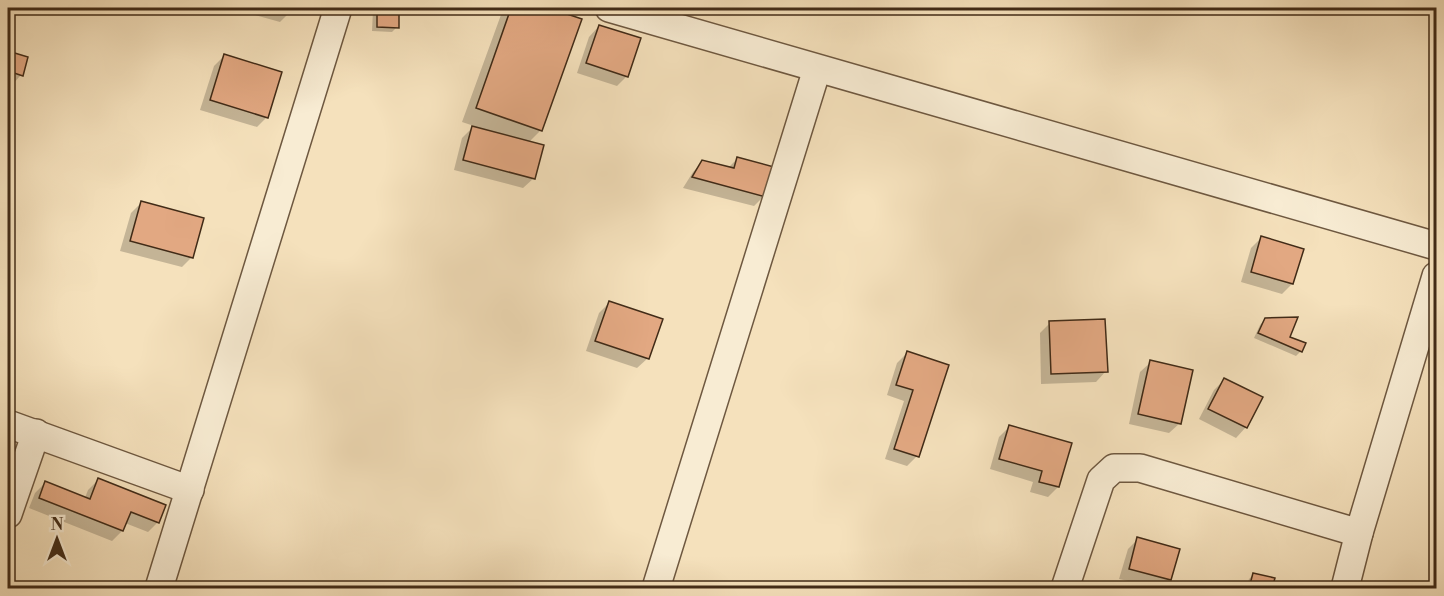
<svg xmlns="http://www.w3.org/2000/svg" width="1444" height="596" viewBox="0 0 1444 596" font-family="'Libre Bodoni',serif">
<rect width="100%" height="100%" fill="#f5e1bc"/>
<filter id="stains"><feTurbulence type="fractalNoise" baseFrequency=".00333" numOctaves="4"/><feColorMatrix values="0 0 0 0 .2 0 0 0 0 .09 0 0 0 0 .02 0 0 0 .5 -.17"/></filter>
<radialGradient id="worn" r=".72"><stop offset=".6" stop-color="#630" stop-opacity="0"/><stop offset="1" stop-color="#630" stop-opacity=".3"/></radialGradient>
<g fill="#0003">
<path d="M 253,8 L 291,8 L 290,12 L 280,22 L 251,14 Z"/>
<path d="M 376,8 L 398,8 L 397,27 L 392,32 L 372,31 L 373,10 Z"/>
<path d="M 506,8 L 545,8 L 580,20 L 541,130 L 528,143 L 534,178 L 523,188 L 454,170 L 462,138 L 474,126 L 462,122 L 502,12 Z"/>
<path d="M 599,26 L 627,76 L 617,86 L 577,73 L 589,37 Z"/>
<path d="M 8,52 L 27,58 L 21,75 L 11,86 L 8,84 Z"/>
<path d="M 224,56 L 267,117 L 257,127 L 200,110 L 214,66 Z"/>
<path d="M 737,159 L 764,196 L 754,206 L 683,188 L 693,172 L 703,162 L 728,168 Z"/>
<path d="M 141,203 L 192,257 L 182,267 L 120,251 L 131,213 Z"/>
<path d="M 1261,238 L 1292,284 L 1282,294 L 1241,282 L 1251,248 Z"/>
<path d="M 609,303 L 648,358 L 637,368 L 586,351 L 599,313 Z"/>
<path d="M 1265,319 L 1301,351 L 1296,356 L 1254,338 L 1260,325 Z"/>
<path d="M 1050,323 L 1106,371 L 1096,382 L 1041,384 L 1040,333 Z"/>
<path d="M 908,352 L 947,366 L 917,456 L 907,466 L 885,459 L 904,401 L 887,395 L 897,363 Z"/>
<path d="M 1151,362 L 1180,423 L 1169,433 L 1129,424 L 1140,372 Z"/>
<path d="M 1224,380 L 1246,427 L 1236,438 L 1199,419 L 1214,390 Z"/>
<path d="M 1009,427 L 1058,487 L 1048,497 L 1030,492 L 1033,482 L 990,469 L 999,437 Z"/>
<path d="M 99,479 L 158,522 L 148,532 L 125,523 L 122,531 L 112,541 L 29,508 L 35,493 L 46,482 L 85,498 L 88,490 Z"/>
<path d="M 1138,539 L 1170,580 L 1161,588 L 1119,579 L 1128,549 Z"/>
<path d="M 1254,574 L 1273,579 L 1270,588 L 1246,588 L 1249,579 Z"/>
</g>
<g fill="#e2a882" stroke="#412b17" stroke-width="1.5">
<path d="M 377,8 L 399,8 L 399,28 L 377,27 Z"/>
<path d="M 511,8 L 549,8 L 582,19 L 542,131 L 476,108 Z"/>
<path d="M 599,25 L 641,38 L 628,77 L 586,63 Z"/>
<path d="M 8,51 L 28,57 L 23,76 L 8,71 Z"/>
<path d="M 224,54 L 282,72 L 268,118 L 210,100 Z"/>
<path d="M 472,126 L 544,145 L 535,179 L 463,160 Z"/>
<path d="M 737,157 L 774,167 L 766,197 L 692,177 L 702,160 L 734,168 Z"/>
<path d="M 141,201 L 204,218 L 193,258 L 130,241 Z"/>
<path d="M 1261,236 L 1304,249 L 1293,284 L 1251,272 Z"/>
<path d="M 609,301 L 663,319 L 649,359 L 595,341 Z"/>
<path d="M 1298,317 L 1290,337 L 1306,343 L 1302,352 L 1258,333 L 1265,318 Z"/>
<path d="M 1105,319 L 1108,372 L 1051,374 L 1049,321 Z"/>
<path d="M 907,351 L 949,365 L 919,457 L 894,449 L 913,390 L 896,385 Z"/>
<path d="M 1150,360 L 1193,370 L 1181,424 L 1138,414 Z"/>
<path d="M 1224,378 L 1263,397 L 1247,428 L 1208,409 Z"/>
<path d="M 1009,425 L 1072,443 L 1059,487 L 1039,482 L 1042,471 L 999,459 Z"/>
<path d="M 98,478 L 166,505 L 159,523 L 131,512 L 123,531 L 39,498 L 45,481 L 90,499 Z"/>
<path d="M 1137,537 L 1180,549 L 1171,580 L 1129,569 Z"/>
<path d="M 1253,573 L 1275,578 L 1272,588 L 1249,588 Z"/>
</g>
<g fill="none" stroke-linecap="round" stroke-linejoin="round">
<defs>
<g id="street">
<path d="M 609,8 L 1436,246"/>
<path d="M 8,424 L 190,490"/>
<path d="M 8,514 L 36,433"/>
<path d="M 159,588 L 338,8"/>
<path d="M 656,588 L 817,69"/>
<path d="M 1065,588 L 1101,480 L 1114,468 L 1140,468 L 1359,533"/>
<path d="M 1345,588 L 1359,533 L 1436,276"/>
</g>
</defs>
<use href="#street" stroke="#6e5840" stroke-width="30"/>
<use href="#street" stroke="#f8ecd3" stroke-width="27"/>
</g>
<rect width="1444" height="596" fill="none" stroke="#f5e1bc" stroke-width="30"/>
<rect x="9" y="9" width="1426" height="578" fill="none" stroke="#412b17" stroke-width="3"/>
<rect x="15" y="15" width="1414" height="566" fill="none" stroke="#412b17" stroke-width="1.5"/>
<g transform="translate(57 539)" stroke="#f8ecd3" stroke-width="4.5" paint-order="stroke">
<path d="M0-4.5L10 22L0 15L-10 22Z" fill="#412b17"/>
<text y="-9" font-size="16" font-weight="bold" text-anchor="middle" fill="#412b17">N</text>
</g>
<rect width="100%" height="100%" filter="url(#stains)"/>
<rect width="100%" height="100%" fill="url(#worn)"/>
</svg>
